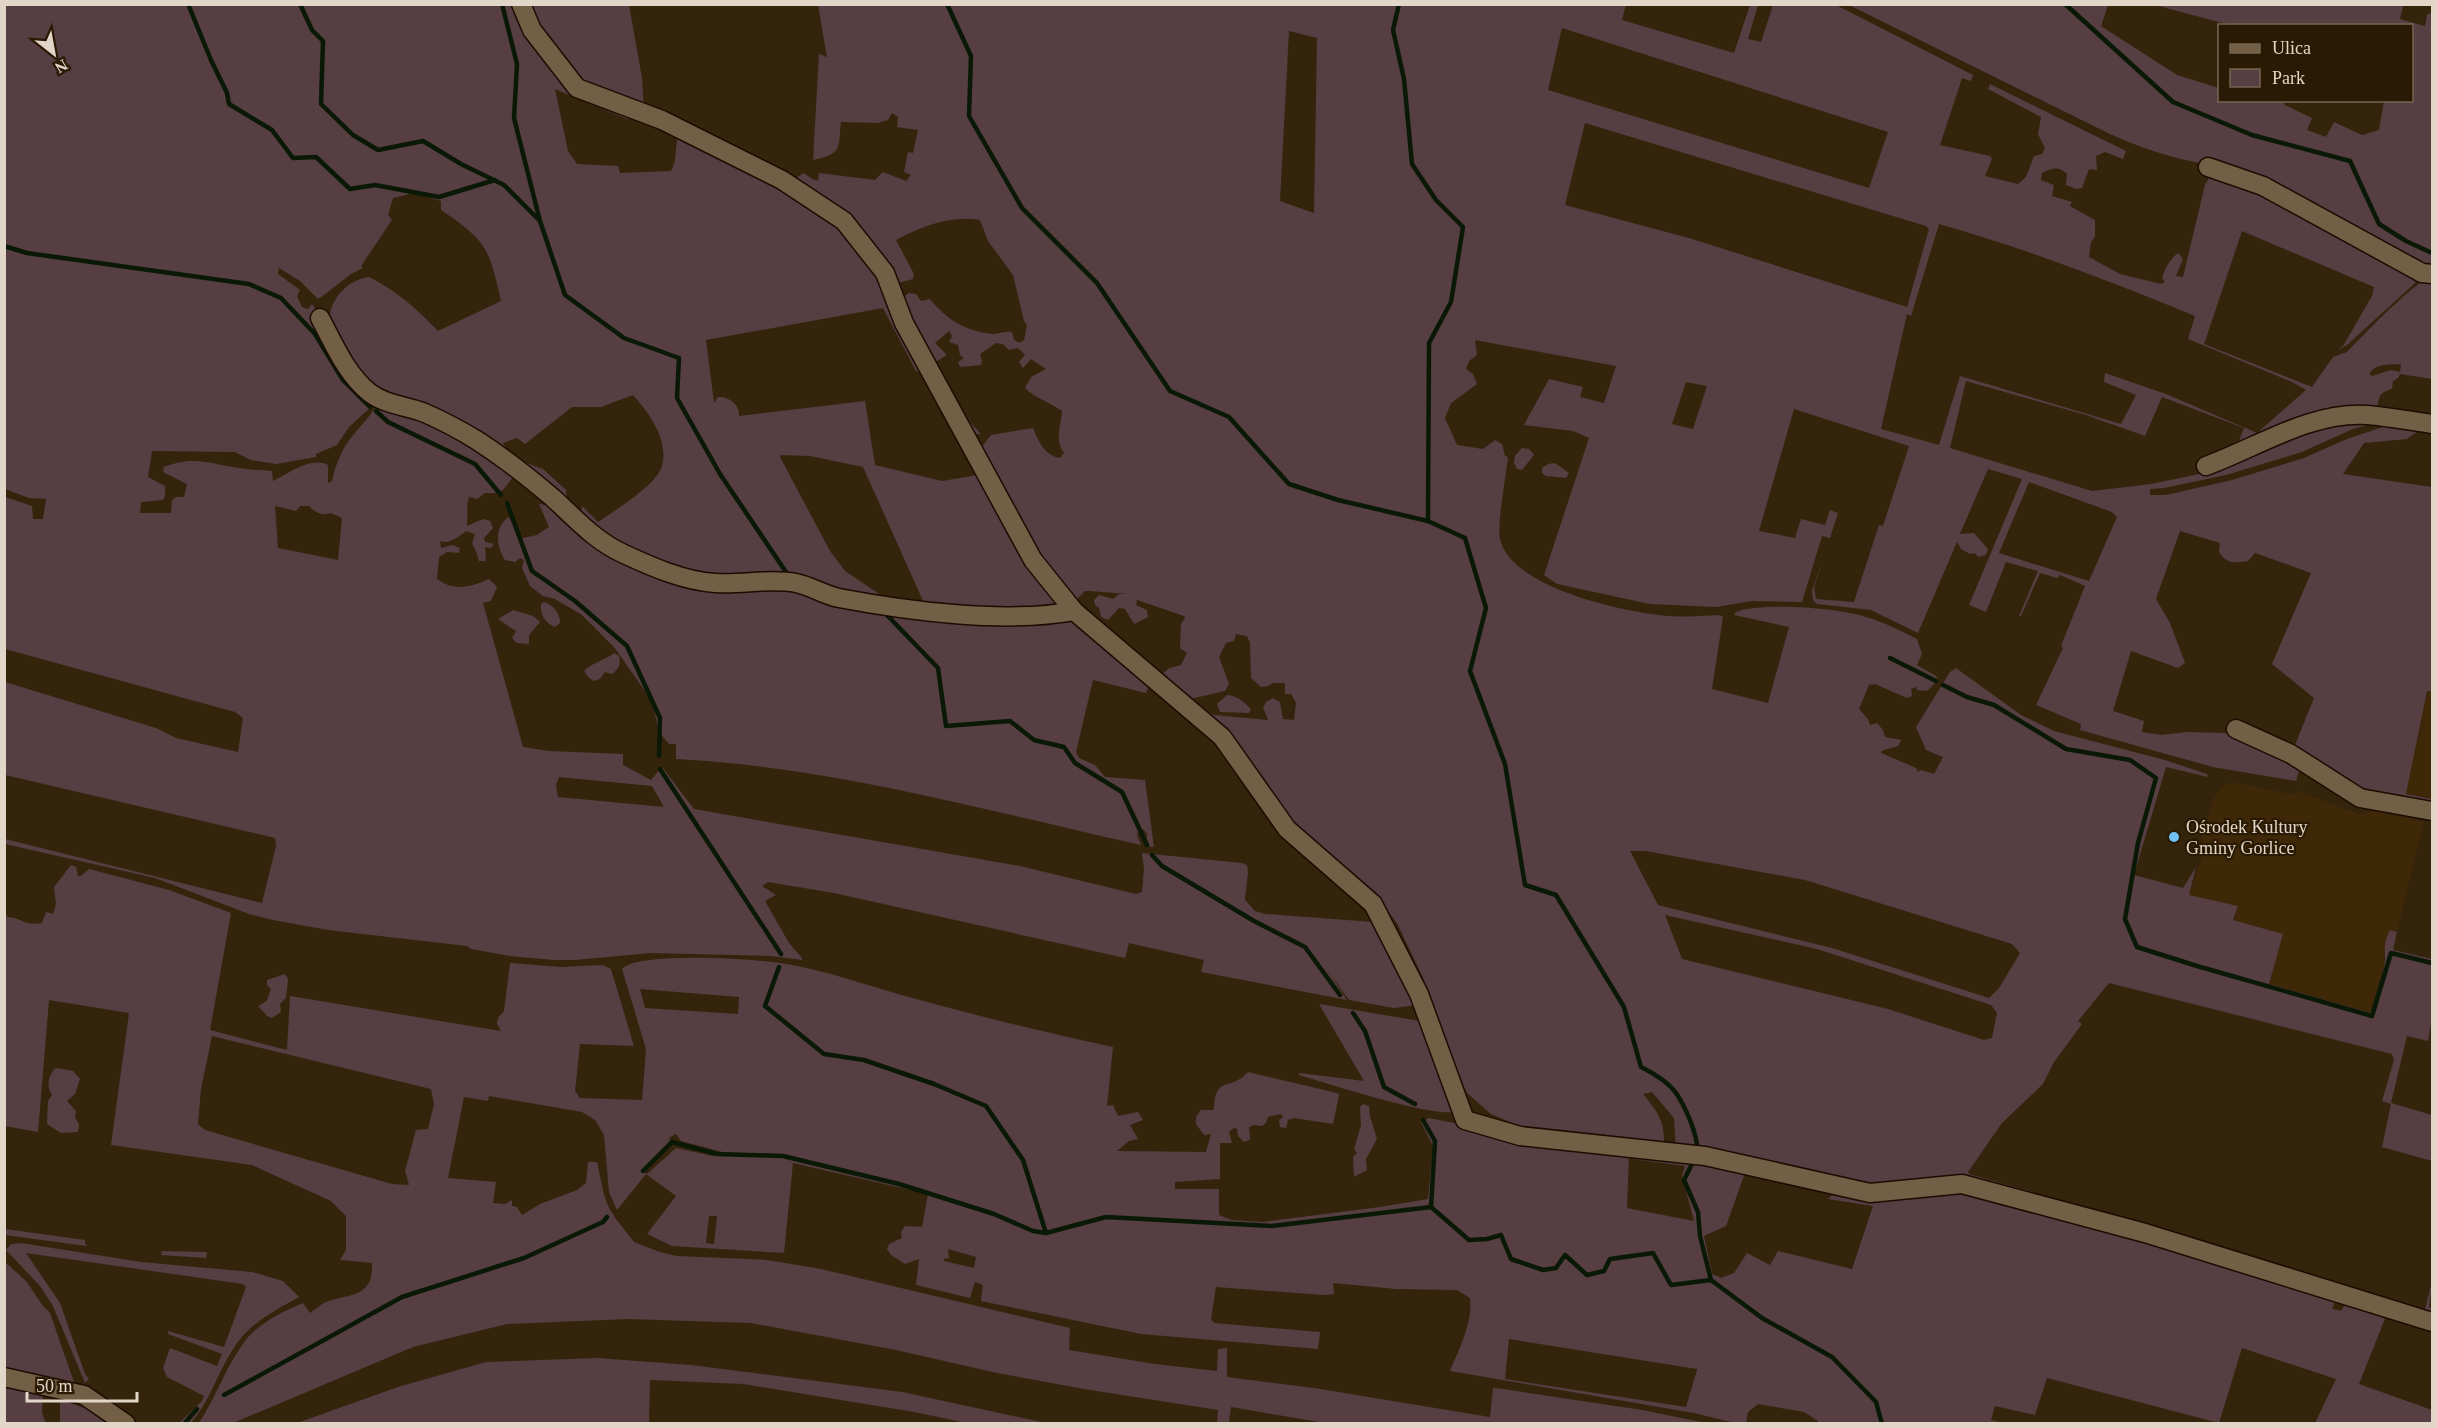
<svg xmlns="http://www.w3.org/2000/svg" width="2437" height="1428" viewBox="0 0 2437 1428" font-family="Georgia,serif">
<rect width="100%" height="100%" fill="#35240c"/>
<g fill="#3e2808">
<path d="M 2427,691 L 2432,691 L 2432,799 L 2406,794 Z"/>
<path d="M 2232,782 L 2295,795 L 2297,791 L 2361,815 L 2373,810 L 2424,822 L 2397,932 L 2390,930 L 2383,954 L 2385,963 L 2371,1013 L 2269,984 L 2283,934 L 2235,920 L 2237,906 L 2189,895 L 2206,844 L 2201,842 L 2213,799 L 2223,786 Z"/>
</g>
<g fill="#563e43" fill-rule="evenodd">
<path d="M 4,5 L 629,5 L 642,78 L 644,110 L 601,93 L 549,61 L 635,116 L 627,119 L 555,89 L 568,151 L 577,164 L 618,166 L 620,173 L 671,171 C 678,159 674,147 679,134 L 804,198 L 866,250 L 922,372 L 916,371 L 883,308 L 706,340 L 714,403 L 718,397 C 729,396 740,405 739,416 L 865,401 L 875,465 L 942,481 L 978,475 L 1066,605 L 986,612 L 687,574 L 613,545 L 581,516 L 582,506 L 598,522 C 615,510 656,486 662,466 C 669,440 649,413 633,395 L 601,407 L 572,407 L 525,444 L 517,438 L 503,443 L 507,451 L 396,402 L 361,379 L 329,320 C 331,298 347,280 369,277 C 397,291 417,309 438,331 L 501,301 C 489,248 487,241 441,210 L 441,201 L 414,193 L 393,198 L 388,215 L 392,220 L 361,266 L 363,268 L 351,274 L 320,298 L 317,298 L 300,281 L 279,268 L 278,274 L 300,290 L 297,296 L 302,307 L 308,309 L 312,304 L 372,398 L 372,406 L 349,427 L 337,445 L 316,454 L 316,457 L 276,464 L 251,460 L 235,452 L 152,451 L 148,477 L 165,486 L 165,496 L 163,500 L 141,502 L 140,513 L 171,513 L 172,500 L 176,497 L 184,497 L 187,484 L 163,472 L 164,467 C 194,455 210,464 239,468 C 250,470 261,470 272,471 L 273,481 C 288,474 311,456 328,465 L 328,483 L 332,481 C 335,468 339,456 346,445 C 356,429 370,419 378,402 L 422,417 L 516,474 C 502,489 506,494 485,493 L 477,499 L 469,497 C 466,507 468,515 467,526 L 483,519 L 490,521 L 493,528 L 484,538 L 485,542 L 494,544 L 491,548 L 485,547 L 486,561 L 479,561 C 477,555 476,549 472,544 L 475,534 L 466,531 C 458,537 449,545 440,541 L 441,548 L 452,545 L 460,548 L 459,553 L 447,552 L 439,557 L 437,579 C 455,592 470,587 489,579 L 497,587 L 491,601 L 483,603 L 523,747 L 549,751 L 623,754 L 623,765 L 651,780 L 662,767 L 694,809 L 1020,866 L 1136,894 L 1142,892 L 1144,869 L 1142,853 L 1242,863 L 1247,865 L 1248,872 L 1245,900 L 1255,911 L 1265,914 L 1373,922 L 1417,1005 L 1394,1008 L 1349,1000 L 1327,970 L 1347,1000 L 1201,972 L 1204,960 L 1129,943 L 1125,958 L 834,893 L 768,882 L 762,886 L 776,895 L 765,901 L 789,943 L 802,958 L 802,960 L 771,956 L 651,953 L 575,960 L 554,960 L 510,956 L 471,949 L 467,946 L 328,930 L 273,920 L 249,914 L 155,878 L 5,844 L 5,839 L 262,903 L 276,846 L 275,838 L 5,775 L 5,682 L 156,728 L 176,738 L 238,752 L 243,718 L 235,712 L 5,649 L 5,497 L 32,506 L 33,519 L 43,519 L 46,499 L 29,498 L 5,489 ZM 781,455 L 810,456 L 863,467 L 924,603 L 885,598 L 845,571 L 830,551 L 780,457 ZM 275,506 L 296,511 L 300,506 L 309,506 C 315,513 323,516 331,513 L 342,518 L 338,560 L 278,548 ZM 559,777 L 652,786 L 664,807 L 558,797 L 556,785 Z"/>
<path d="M 818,5 L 1626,5 L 1622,20 L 1734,53 L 1750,5 L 1758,5 L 1748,39 L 1761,42 L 1773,5 L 1836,5 L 1973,75 L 1971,81 L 1962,78 L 1940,145 L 1990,156 L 1992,159 L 1985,176 L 2018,184 L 2026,177 L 2034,156 L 2042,154 L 2045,148 L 2038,134 L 2041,117 L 1988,89 L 1990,84 L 2126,151 L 2123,159 L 2105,152 L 2096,156 L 2097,170 L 2089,169 L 2082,188 L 2076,189 L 2066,185 L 2067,174 C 2059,166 2052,168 2042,173 L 2041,180 L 2054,185 L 2052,196 L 2072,202 L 2070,206 L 2095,220 L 2095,237 L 2091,242 L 2089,257 L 2120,274 L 2161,284 L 2165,282 L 2162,278 C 2165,268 2170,259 2178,253 L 2183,259 L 2176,276 L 2183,277 L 2205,185 L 2209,178 L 2220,174 L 2249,186 L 2365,249 L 2368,255 L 2371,252 L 2417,277 L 2415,283 L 2347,345 L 2336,351 L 2343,346 L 2372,296 L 2374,287 L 2242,231 L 2204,344 L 2312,387 L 2333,357 L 2347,352 C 2362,337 2415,280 2432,277 L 2432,379 L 2400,374 L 2398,378 L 2393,381 L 2392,389 C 2380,392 2379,396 2377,408 L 2238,443 L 2244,428 L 2162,397 L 2145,436 L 2086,415 L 1966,381 L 1950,448 L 2092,491 L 2151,484 L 2209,472 L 2302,430 L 2385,420 L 2353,429 L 2302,452 L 2226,475 L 2164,488 L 2150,489 L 2150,495 L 2166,495 L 2232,480 L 2304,458 L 2347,439 L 2395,423 L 2422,428 L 2407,439 L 2364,443 L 2343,474 L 2432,487 L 2432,691 L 2427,691 L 2406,794 L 2432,799 L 2432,807 L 2356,789 L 2293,750 L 2314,698 L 2272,664 L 2311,573 L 2255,553 L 2248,561 C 2234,563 2227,564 2219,552 L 2220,543 L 2180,531 L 2156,599 L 2170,623 L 2185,663 L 2178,668 L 2131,651 L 2113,711 L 2144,721 L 2142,732 L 2161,735 L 2187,732 L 2225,733 L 2253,742 L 2297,766 L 2299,771 L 2296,781 L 2213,767 L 2080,730 L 2081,724 L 2036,705 L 2063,648 L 2061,646 L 2085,586 L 2060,575 L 2057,578 L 2040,573 L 2021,616 L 2019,616 L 2038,571 L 2006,562 L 1986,612 L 1969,605 L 2022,479 L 1988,469 L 1960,534 L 1974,533 L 1988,549 L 1986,555 L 1978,557 L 1975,553 L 1970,554 L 1961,549 L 1957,542 L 1918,633 L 1871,610 L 1817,604 L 1813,600 L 1812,590 L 1824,557 L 1814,587 L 1816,599 L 1854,602 L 1879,525 L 1883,526 L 1909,446 L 1794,409 L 1759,531 L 1795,538 L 1801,519 L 1825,525 L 1830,510 L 1838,513 L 1830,538 L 1822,536 L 1802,602 L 1752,601 L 1716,607 L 1650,604 L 1557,584 L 1544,575 L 1589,438 L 1573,431 L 1524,425 L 1549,379 L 1583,387 L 1580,397 L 1604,403 L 1616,366 L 1475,340 L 1477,355 L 1469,361 L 1466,369 L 1473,374 L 1477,384 L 1451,403 L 1445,418 L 1457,445 L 1483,449 L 1495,440 L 1502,444 L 1505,456 L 1508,457 C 1506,475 1497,524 1500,539 C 1511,587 1617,610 1659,615 C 1679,618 1699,616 1719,615 L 1723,617 L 1712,689 L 1768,703 L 1789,627 L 1734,615 L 1736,612 C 1761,602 1840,608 1866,617 C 1884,622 1901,631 1917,639 L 1922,654 L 1917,665 L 1936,676 L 1938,680 L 1927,691 L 1917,690 L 1916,687 L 1911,689 L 1912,696 L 1907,698 L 1875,684 L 1869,685 L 1859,709 L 1868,719 L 1870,725 L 1877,723 L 1883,730 L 1885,737 L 1901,740 L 1898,746 L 1881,751 L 1881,753 L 1916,768 L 1918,772 L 1921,770 L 1934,774 L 1943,757 L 1926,750 L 1916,727 L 1950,672 L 1956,668 L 2021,715 L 2054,731 L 2165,760 L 2207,774 L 2208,777 L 2166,767 L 2134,875 L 2183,888 L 2196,867 L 2189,895 L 2238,906 L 2233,920 L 2283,934 L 2269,984 L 2371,1013 C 2376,998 2381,983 2384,967 C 2387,952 2381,947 2390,930 L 2397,932 L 2393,950 L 2432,959 L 2432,1016 L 2428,1041 L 2407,1036 L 2391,1103 L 2432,1115 L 2432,1161 L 2382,1147 L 2391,1104 L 2382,1101 L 2394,1060 L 2392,1054 L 2109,983 L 2078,1021 L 2082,1024 L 2054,1062 L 2043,1084 L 2002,1123 L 1968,1172 L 1969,1174 L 2166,1230 L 2425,1310 L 2432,1281 L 2429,1307 L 2432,1309 L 2432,1318 L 2030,1195 L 1850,1183 L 1676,1150 L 1674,1118 L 1652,1092 L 1643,1094 C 1659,1114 1665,1121 1664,1148 L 1520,1126 L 1491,1114 L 1467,1093 L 1454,1067 L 1424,980 L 1398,925 L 1374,891 L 1298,832 L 1198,709 L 1202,708 L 1214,715 L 1268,720 L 1263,707 L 1266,702 L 1273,698 L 1280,702 L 1283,719 L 1294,720 L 1296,703 L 1291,694 L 1285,694 L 1285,683 L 1273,683 L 1268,686 L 1261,687 L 1251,678 L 1250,643 L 1247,636 L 1236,634 L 1234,641 L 1226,643 L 1219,657 L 1229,684 L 1225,691 L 1190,699 L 1163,673 L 1170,668 L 1181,665 L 1187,653 L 1180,648 L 1181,624 L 1185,618 L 1184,616 L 1137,600 L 1136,605 L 1147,610 L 1148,617 L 1134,624 L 1125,609 L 1119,608 L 1108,620 L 1101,617 L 1099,608 L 1095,605 L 1094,600 L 1099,595 L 1113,599 L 1119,594 L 1129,594 L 1089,591 L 1085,591 L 1076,600 L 1044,569 L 980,449 L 991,435 L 1033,428 C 1039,442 1044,455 1060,458 L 1064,453 C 1054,440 1061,426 1062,411 C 1050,402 1036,399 1025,388 L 1031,377 L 1046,369 L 1031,359 L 1023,368 L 1019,362 L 1025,355 L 1018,348 L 1009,350 L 1003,344 L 996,343 L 980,354 L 982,361 L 981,365 L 960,367 L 958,362 L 964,358 L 960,355 L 958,345 L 949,342 L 952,336 L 949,331 L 935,343 L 947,355 L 934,363 L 970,422 L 981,434 L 972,434 L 914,332 L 903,297 L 909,293 L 916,294 L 921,301 L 930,299 C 947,320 965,331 993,334 C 999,334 1005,331 1012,332 L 1014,340 L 1020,343 L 1024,340 L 1027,325 L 1024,321 L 1013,275 L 988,241 L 980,220 C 951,215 922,226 896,240 L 914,274 L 913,279 L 898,283 L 794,179 L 804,173 L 812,179 L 818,181 L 819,173 L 875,180 L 883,172 L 906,181 L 911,175 L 904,172 L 908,152 L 913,153 L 918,130 L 897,127 L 898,117 L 892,113 L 888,120 L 878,123 L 841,122 C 838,148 843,154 813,160 L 819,54 L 827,57 ZM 1562,28 L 1888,132 L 1869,188 L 1548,90 ZM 1289,31 L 1317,38 L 1314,213 L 1280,201 ZM 1585,123 L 1926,226 L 1929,229 L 1907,307 L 1689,238 L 1565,205 ZM 1939,224 C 2027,249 2110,281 2195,316 L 2188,339 L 2292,382 L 2306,390 L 2257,433 L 2166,394 L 2105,373 L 2104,382 L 2136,395 L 2121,424 L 1960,376 L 1939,445 L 1881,429 L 1907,314 L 1911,316 ZM 2401,364 L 2400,372 L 2391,370 L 2372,376 L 2369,374 C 2376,363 2389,365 2401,364 ZM 1686,382 L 1707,386 L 1693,429 L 1672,424 ZM 2029,482 L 2112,512 L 2117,517 L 2089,581 L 1999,553 ZM 1630,851 L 1646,851 L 1805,880 L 2012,944 L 2020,953 L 1999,988 L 1989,998 L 1832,948 L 1658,905 ZM 1665,915 L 1817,949 L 1991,1005 L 1997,1013 L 1992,1038 L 1984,1040 L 1888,1009 L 1682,959 Z"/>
<path d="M 1849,5 L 2108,5 L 2101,26 L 2177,75 L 2219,88 L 2220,100 L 2284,101 L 2285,105 L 2312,118 L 2307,130 L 2326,137 L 2334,122 L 2362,135 L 2379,130 L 2384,101 L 2412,100 L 2412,26 L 2230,25 L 2155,5 L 2409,5 L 2403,6 L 2400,19 L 2425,26 L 2427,15 L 2432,12 L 2432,269 L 2205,164 C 2171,158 2141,148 2110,134 Z"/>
<path d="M 1522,448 L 1529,449 L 1534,455 L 1522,470 L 1517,469 L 1514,463 L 1515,456 Z"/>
<path d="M 524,462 L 543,469 L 566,490 L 567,502 L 522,467 Z"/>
<path d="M 1555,463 L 1569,473 L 1566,478 L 1546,476 L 1542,473 L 1542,468 L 1548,464 Z"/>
<path d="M 539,504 L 553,506 L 627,563 L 758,584 L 1077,620 L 1150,684 L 1146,693 L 1093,680 L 1076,752 L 1079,758 L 1095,765 L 1105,777 L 1145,780 L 1154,847 L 1146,846 L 1147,834 L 1143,829 L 1138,831 L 1137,835 L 1141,845 C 988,811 833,767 676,759 L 676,744 L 669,744 L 659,732 L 653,705 L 645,691 L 614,647 L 582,615 L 555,599 L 543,596 L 530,586 L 522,568 L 524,560 L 520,558 L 515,562 L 505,560 C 496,546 494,527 509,517 L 519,539 L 537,535 L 549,527 Z"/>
<path d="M 544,602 C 553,605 560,613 560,623 L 555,627 C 545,623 540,615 541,604 Z"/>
<path d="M 513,610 L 533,616 L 540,622 L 529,635 L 529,644 L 517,643 L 512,638 L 516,631 L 498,619 Z"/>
<path d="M 614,653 L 619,656 C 621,664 619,669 612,674 L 605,672 L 600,679 L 594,681 L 588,677 L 584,671 C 593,662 604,661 614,653 Z"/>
<path d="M 1227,695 C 1238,696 1244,702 1251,709 L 1249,713 L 1220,712 L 1217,704 Z"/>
<path d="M 71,865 L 76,867 L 78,876 L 81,876 L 89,869 L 169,890 L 231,913 L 210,1030 L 287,1050 L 290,996 L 501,1031 L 497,1024 L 498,1018 L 504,1011 L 510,963 L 561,967 L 603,965 L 611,969 L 634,1046 L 580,1044 L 575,1091 L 580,1098 L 642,1100 L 646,1049 L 622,969 C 639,951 760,959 787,964 C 827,971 866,985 905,996 C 974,1015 1043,1032 1113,1047 L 1107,1106 L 1113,1105 L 1118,1116 L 1138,1112 L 1143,1120 L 1130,1125 L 1138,1139 L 1129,1141 L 1117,1151 L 1206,1152 L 1211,1134 L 1204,1135 L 1196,1124 L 1196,1117 L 1201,1110 L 1214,1110 C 1215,1074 1230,1092 1248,1072 L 1337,1093 L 1339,1095 L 1333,1124 L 1294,1118 L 1288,1120 L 1286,1128 L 1280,1127 L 1279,1120 L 1283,1117 L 1281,1114 L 1268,1117 L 1266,1123 L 1262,1126 L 1254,1125 L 1249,1127 L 1250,1140 L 1244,1142 L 1238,1136 L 1237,1129 L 1234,1128 L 1229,1132 L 1232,1143 L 1220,1143 L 1220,1179 L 1175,1182 L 1175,1189 L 1219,1189 L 1219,1215 L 1231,1220 L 1263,1222 L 1380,1207 L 1428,1199 L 1433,1146 L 1421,1122 L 1429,1118 L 1574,1147 L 1629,1155 L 1627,1208 L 1694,1221 L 1682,1176 L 1685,1166 L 1633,1159 L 1630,1156 L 1697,1161 L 1746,1170 L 1726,1226 L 1704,1236 L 1712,1274 L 1721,1278 L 1734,1273 L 1747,1253 L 1770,1265 L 1778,1251 L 1852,1269 L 1873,1206 L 1828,1199 L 1833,1194 L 1983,1192 L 2337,1297 L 2332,1309 L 2341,1311 L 2349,1298 L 2388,1311 L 2359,1384 L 2432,1410 L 2432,1423 L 2315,1423 L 2336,1379 L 2242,1348 L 2219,1423 L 2047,1378 L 2035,1415 L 1995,1406 L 1991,1420 L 2003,1423 L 1818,1423 L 1818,1421 L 1804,1412 L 1758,1404 L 1748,1412 L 1746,1423 L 1735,1423 L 1694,1413 L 1450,1371 C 1459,1349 1473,1323 1470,1298 L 1457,1290 L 1396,1289 L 1333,1283 L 1334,1294 L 1324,1295 L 1216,1287 L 1211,1319 L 1214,1323 L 1320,1332 L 1318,1349 L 1141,1334 L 981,1301 L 983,1285 L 975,1282 L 970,1298 L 916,1285 L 919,1259 L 905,1264 L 891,1255 L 887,1249 L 889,1244 L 902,1238 L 901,1232 L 905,1226 L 922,1227 L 928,1194 L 793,1163 L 784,1253 L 672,1246 L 647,1234 L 676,1196 L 646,1174 L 617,1210 L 609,1192 L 604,1135 L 595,1120 L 582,1112 L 489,1096 L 488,1101 L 464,1097 L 448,1178 L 496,1182 L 493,1203 L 505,1204 L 512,1200 L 512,1206 L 517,1207 L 522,1215 L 540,1204 L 577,1190 L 586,1183 L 588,1162 L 597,1162 L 604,1195 L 609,1208 L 616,1219 L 634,1242 L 660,1252 L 677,1256 L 767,1260 L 821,1269 L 1070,1328 L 1069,1350 L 1155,1364 L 1217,1371 L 1218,1349 L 1227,1348 L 1227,1377 L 1314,1388 L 1490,1417 L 1493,1388 L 1503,1389 L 1642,1410 L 1706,1423 L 1331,1424 L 1231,1407 L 1229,1423 L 1217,1423 L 1218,1410 L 1084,1389 L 997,1373 L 896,1350 L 751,1323 L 628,1319 L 507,1324 L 413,1347 L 233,1423 L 199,1423 C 216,1397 226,1366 245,1341 C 259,1323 282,1312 303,1303 L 310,1313 C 314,1310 318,1307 322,1304 C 346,1292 374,1301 372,1263 L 340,1260 L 346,1250 L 346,1216 L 331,1201 L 252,1165 L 111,1145 L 129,1013 L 49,1000 L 38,1132 L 5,1126 L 4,908 L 7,917 C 24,918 22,926 42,923 L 46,912 L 53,914 L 56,904 L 54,887 ZM 640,989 L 739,997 L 738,1014 L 645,1008 ZM 212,1036 L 431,1089 L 434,1104 L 428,1129 L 416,1130 L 405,1171 L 409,1185 L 392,1184 L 205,1130 L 198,1124 L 201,1089 ZM 676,1134 L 681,1141 L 726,1153 L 726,1156 L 713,1156 L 676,1148 L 647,1174 L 642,1171 L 670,1141 L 669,1138 ZM 709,1216 L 717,1216 L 714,1244 L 706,1243 ZM 948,1249 L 976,1257 L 974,1268 L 944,1261 L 944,1259 L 949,1258 ZM 1509,1339 L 1697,1369 L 1697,1370 L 1686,1407 L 1505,1379 Z"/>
<path d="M 285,974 L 288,979 L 286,998 L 280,1004 L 281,1012 L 272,1018 L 267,1016 L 258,1006 C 270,1000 266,1001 271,989 L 267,985 L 267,980 Z"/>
<path d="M 1319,1004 L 1420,1021 L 1456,1111 C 1440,1120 1323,1082 1299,1075 L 1299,1073 L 1364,1081 Z"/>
<path d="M 56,1068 L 73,1071 L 80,1079 L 75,1094 L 67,1101 L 76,1111 L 75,1118 L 79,1124 L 78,1132 L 61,1133 L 47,1124 L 48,1101 L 52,1095 C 46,1086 48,1075 56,1068 Z"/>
<path d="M 1363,1104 L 1369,1106 L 1370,1116 L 1377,1139 L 1366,1159 L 1367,1170 L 1354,1177 L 1353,1157 L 1357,1153 L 1354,1149 L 1361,1125 L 1360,1107 Z"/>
<path d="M 5,1229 L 85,1240 L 85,1244 L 88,1245 L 86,1246 L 5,1235 Z"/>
<path d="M 21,1243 L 141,1262 L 252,1272 L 283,1281 L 299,1297 C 274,1311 248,1324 233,1349 C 217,1374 210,1401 191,1423 L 179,1423 L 202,1401 L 204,1396 L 167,1377 L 163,1368 L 170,1348 L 217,1366 L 222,1354 L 168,1334 L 168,1331 L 224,1347 L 246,1287 L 243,1284 L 26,1253 L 60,1303 L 85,1374 L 89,1379 L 85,1383 L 53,1306 L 40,1286 L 6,1250 L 11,1244 Z"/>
<path d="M 162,1251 L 207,1252 L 206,1258 L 161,1255 Z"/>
<path d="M 4,1261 L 26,1281 L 43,1306 L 50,1313 L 76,1388 L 5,1376 Z"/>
<path d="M 597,1358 L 691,1365 L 902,1392 L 1046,1423 L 967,1423 L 914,1412 L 743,1384 L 650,1380 L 649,1423 L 297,1423 L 398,1387 L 486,1362 Z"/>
<path d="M 5,1384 L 43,1393 L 42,1413 L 46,1423 L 5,1424 Z"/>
<path d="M 60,1399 L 97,1413 L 112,1424 L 60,1424 Z"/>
</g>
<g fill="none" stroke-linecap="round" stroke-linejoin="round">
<g stroke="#0a1806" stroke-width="4.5">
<path d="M 188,4 L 211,60 L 227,93 L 229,104 L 272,130 L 293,158 L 316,157 L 350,189 L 375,185 L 439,197 L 495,180"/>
<path d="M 300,4 L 312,30 L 323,41 L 321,104 L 353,135 L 378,150 L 423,141 L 461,164 L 504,185 L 539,220"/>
<path d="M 502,4 L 517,64 L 514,118 L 540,221 L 565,295 L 624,338 L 679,358 L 677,398 L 720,474 L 790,578"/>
<path d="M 947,4 L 971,56 L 969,116 L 1022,208 L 1097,283 L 1170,391 L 1229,417 L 1289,484 L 1338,500 L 1428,521 L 1465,538 L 1486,608 L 1470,671 L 1505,764 L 1525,885 L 1556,895 L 1624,1007 L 1641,1067 C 1653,1073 1668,1082 1676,1093 C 1685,1106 1698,1135 1697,1150"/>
<path d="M 1399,4 L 1393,30 L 1404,79 L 1412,164 L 1436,200 L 1463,227 L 1451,302 L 1429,343 L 1428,521"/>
<path d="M 2065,4 L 2173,102 L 2252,135 L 2350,161 L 2379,224 L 2406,241 L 2432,253"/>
<path d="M 4,246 L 27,253 L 249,284 L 281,298 L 315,334 L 343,380 L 370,407"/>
<path d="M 376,411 L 388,422 L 475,464 L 501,495"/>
<path d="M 507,503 L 532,571 L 575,601 L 627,646 L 660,718 L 659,756"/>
<path d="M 884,612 L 938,668 L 946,726 L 1010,721 L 1034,740 L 1064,747 L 1075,763 L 1122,792 L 1147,845"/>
<path d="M 1890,658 L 1936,681"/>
<path d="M 1943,685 L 1967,697 L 1994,705 L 2066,749 L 2130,760 L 2156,778 L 2138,843 L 2125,919 L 2137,947 L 2197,966 L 2372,1016 L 2391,953 L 2432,963"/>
<path d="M 660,769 L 781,954"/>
<path d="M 1152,855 L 1162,866 L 1254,921 L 1305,947 L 1340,995"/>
<path d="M 779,967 L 765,1006 L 824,1054 L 864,1060 L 934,1084 L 986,1106 L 1023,1160 L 1046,1233 L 1106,1217 L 1272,1226 L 1431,1207 L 1469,1240 L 1487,1239 L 1501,1235 L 1511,1259 L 1543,1270 L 1556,1268 L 1565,1255 L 1587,1275 L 1604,1271 L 1610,1259 L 1653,1253 L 1671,1285 L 1711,1280 L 1762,1318 L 1832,1357 L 1876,1402 L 1882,1424"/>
<path d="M 1353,1013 L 1365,1031 L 1384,1087 L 1415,1104"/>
<path d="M 1423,1120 L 1435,1141 L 1431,1207"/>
<path d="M 1693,1162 L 1684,1180 L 1698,1212 L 1700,1236 L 1711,1280"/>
<path d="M 643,1171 L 672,1142 L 717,1154 L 783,1156 L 899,1184 L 994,1214 L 1033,1231 L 1046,1233"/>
<path d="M 224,1395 L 402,1297 L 524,1258 L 603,1222 L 607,1217"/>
<path d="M 184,1424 L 197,1409"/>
</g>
<defs>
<g id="minor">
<path d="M 521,4 L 532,30 L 577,88 L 662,120 L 782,180 L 844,221 L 885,273 L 904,323 L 1033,560 L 1074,611 L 1222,737 L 1287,829 L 1373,904 L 1419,994 L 1465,1120 L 1520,1136 L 1705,1156 L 1870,1193 L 1962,1184 L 2145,1233 L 2432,1322"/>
<path d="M 2208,167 L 2263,186 L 2422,273 L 2432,274"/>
<path d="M 320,318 C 334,344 346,374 370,393 C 386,405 407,406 425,413 C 443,421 462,431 478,441 C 501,456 532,480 553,498 C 576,519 595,541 624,554 C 652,567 684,581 715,583 C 742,585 769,578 796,583 C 811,586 824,595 839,598 C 907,611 1006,624 1074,611"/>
<path d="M 2206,466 C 2258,447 2311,411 2368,415 C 2390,417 2411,421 2432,424"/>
<path d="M 2236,729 L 2291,754 L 2360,798 L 2432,811"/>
<path d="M 4,1377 L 84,1395 L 126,1424"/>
</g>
</defs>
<use href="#minor" stroke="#1c0c00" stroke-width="21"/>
<use href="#minor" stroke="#735f46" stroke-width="18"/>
</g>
<circle fill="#70c2f4" stroke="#2b1a03" stroke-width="2" cx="2174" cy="837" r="6"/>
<g text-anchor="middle" stroke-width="4.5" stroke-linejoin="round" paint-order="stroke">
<g font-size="18" fill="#e1d6c8" stroke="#2b1a03" text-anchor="start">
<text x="2186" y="833">Ośrodek Kultury<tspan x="2186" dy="21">Gminy Gorlice</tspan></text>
</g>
</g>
<rect width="2437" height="1428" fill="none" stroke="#e1d6c8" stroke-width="12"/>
<rect x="2218" y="24" width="195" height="78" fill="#2b1a03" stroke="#746552" stroke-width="1.5"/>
<rect x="2230" y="44" width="30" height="9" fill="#735f46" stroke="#746552" stroke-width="1.5"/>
<text x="2272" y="54" font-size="18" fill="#e1d6c8">Ulica</text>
<rect x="2230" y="69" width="30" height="18" fill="#563e43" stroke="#746552" stroke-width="1.5"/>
<text x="2272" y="84" font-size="18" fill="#e1d6c8">Park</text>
<g transform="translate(54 54) rotate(149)" stroke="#2b1a03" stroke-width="4.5" paint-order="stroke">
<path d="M0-4.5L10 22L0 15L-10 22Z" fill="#e1d6c8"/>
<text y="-9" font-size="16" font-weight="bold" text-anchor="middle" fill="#e1d6c8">N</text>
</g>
<path d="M27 1392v9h110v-9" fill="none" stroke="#e1d6c8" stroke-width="3"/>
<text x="36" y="1392" font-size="18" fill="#e1d6c8" stroke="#2b1a03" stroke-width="4.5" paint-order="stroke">50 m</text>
</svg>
